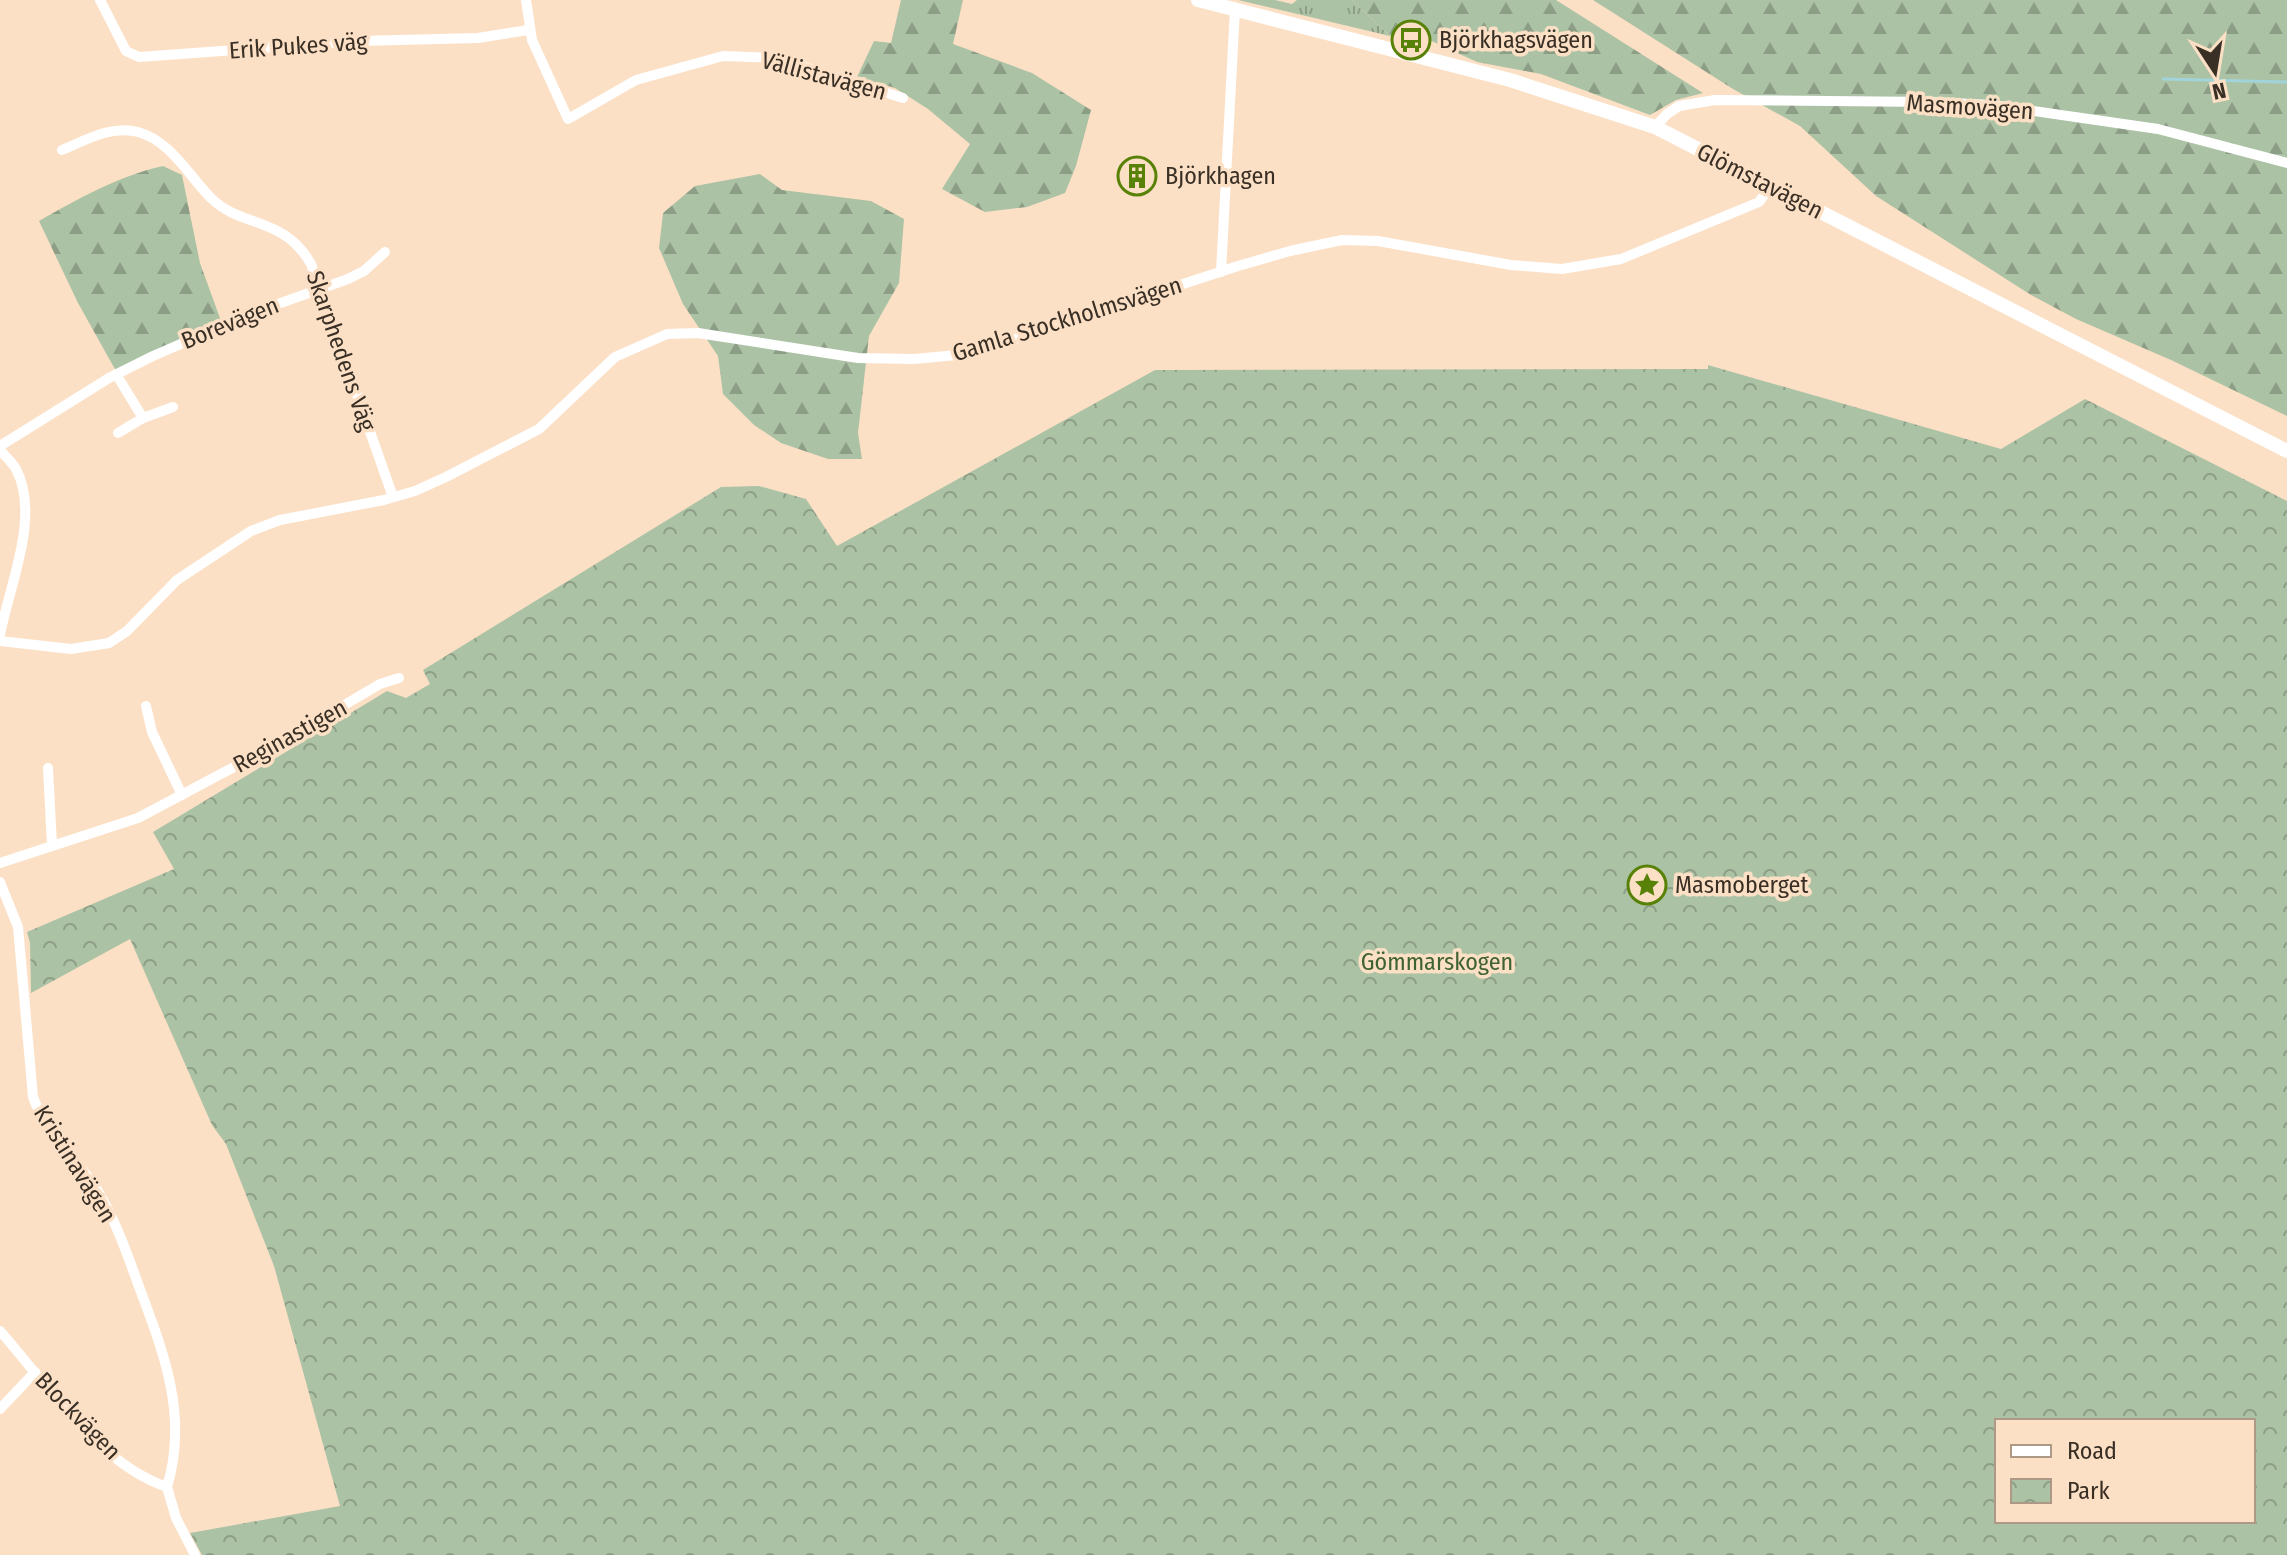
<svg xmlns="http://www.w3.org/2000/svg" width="2287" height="1555" viewBox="0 0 2287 1555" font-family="'Fira Sans Condensed',sans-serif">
<defs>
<pattern id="grass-tufts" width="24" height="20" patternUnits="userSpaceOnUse" patternTransform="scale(2)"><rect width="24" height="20" fill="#acc2a5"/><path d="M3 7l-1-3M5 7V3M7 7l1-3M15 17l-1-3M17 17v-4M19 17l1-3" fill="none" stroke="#8d9e86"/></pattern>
<pattern id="forest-firs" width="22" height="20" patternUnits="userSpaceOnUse" patternTransform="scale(2)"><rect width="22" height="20" fill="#acc2a5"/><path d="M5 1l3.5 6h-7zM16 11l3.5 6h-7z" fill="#8d9e86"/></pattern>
<pattern id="park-crowns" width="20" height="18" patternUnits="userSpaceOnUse" patternTransform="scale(2)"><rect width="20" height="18" fill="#acc2a5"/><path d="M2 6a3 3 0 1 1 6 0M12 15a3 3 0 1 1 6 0" fill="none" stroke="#8d9e86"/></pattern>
</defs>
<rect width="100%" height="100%" fill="#fce0c6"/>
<path fill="url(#grass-tufts)" d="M 1238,0 L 1275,0 L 1292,4 L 1297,0 L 1352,0 L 1390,36 Z"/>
<g fill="url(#forest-firs)">
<path d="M 901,0 L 963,0 L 953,44 L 1032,73 L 1091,110 L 1076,166 L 1065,193 L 1027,207 L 985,212 L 942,189 L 970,144 L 928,109 L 895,88 L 857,77 L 874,41 L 891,43 Z"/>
<path d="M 1352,0 L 1556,0 L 1703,93 L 1676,100 L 1650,115 L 1541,74 L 1477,62 L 1423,37 L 1410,35 L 1390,36 Z"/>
<path d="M 1593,0 L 2287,0 L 2287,416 L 2171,360 L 2076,319 L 2031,295 L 1876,196 L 1800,126 L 1733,89 Z"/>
<path d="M 163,166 L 182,175 L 200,263 L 221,321 L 116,371 L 78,303 L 39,221 C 78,199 118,176 163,166 Z"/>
<path d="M 760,174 L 782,190 L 871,201 L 904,219 L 899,283 L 869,336 L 858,433 L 862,459 L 828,459 L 781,443 L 754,425 L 723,394 L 718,356 L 683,304 L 659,248 L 663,213 L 695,186 Z"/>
</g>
<path fill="url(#park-crowns)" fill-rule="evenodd" d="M 1708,365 L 2001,449 L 2085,399 L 2287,501 L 2287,1555 L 202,1555 L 190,1533 L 340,1506 L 274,1266 L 226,1144 L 212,1125 L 130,939 L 31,993 L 30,943 L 27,932 L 174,869 L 153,832 L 387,691 L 406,698 L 430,684 L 423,670 L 721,487 L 759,486 L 806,499 L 837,546 L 1155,370 L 1708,369 ZM 1997,1421 L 2253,1421 L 2253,1521 L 1997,1521 Z"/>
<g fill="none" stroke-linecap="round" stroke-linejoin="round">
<path stroke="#a0d4da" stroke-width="3" d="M 2163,79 L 2287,82"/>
<g stroke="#fff" stroke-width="10">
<path d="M 100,0 L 126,51 L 139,57 L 359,41 L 478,38 L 528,30"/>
<path d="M 526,0 L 532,40 L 568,119 L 636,80 L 723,56 L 776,58 L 903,98"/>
<path d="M 1655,127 L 1667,114 L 1679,106 L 1715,100 L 1931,102 L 1992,105 L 2158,129 L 2287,163"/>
<path d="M 62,150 C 86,140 111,125 138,132 C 171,141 188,175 211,198 C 241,228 284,216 311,264 L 393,497"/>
<path d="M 1221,272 L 1235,9"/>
<path d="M 116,374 L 143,418"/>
<path d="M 118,433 L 143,418 L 173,407"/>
<path d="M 0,446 L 109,378 L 153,356 L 247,315 L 348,279 L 364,271 L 385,252"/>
<path d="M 0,450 C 5,456 12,462 16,469 C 41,516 9,586 0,635"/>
<path d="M 0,641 L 71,649 L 109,643 L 127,631 L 177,580 L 251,531 L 280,520 L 384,500 L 415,491 L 446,477 L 539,429 L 615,357 L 667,334 L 698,333 L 858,358 L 914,359 L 957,355 L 985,349 L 1238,266 L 1290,251 L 1342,240 L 1378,241 L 1511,265 L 1562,269 L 1621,259 L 1759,202 L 1770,187"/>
<path d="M 146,706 L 152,732 L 182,795"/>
<path d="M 48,768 L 52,845"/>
<path d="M 0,863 L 138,818 L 283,741 L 380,684 L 399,678"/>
<path d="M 0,882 L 18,927 L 33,1097 C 46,1134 80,1161 99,1193 C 116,1222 127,1253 138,1284 C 163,1351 189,1415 167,1487"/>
<path d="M 0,1331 C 47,1384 98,1464 167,1487"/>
<path d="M 0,1409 L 35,1372"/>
<path d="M 167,1487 L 176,1518 L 195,1555"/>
</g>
<path stroke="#fff" stroke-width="14" d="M 1198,0 L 1510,80 L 1655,127 L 2287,451"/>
</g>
<defs>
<symbol id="bus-ring" viewBox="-11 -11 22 22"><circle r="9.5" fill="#fce0c6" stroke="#588207" stroke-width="1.5"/><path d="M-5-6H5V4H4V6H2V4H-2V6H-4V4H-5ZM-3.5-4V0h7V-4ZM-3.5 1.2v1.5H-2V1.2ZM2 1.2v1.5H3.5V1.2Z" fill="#588207"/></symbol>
<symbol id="building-ring" viewBox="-11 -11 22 22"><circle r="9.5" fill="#fce0c6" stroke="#588207" stroke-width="1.5"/><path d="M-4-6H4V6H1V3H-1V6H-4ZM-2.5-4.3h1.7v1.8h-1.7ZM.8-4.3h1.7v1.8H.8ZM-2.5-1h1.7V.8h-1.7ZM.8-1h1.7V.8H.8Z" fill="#588207"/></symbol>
<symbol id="sight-ring" viewBox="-11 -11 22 22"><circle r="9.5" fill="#fce0c6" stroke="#588207" stroke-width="1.5"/><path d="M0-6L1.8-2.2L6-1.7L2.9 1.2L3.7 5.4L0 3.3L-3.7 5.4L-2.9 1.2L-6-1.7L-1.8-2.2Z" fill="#588207"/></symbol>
</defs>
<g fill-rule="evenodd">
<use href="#bus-ring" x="1389" y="18" width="44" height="44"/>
<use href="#building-ring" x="1115" y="154" width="44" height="44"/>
<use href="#sight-ring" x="1625" y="863" width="44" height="44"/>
</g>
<g text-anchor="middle" stroke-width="7" stroke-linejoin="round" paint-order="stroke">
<g font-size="24" fill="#392f25" stroke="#fce0c6" text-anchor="start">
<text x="1439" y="48">Björkhagsvägen</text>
<text x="1165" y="184">Björkhagen</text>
<text x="1675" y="893">Masmoberget</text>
</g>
<g font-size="24" fill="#392f25" stroke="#fce0c6">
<text transform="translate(298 46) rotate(-4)" y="8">Erik Pukes väg</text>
<text transform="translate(824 76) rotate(15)" y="8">Vällistavägen</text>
<text transform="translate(1970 107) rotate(4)" y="8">Masmovägen</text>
<text transform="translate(1760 181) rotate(27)" y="8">Glömstavägen</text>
<text transform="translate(1067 319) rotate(-17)" y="8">Gamla Stockholmsvägen</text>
<text transform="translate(230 323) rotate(-22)" y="8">Borevägen</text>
<text transform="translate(341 351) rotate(71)" y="8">Skarphedens Väg</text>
<text transform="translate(290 736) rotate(-29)" y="8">Reginastigen</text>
<text transform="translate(75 1164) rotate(58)" y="8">Kristinavägen</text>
<text transform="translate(78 1416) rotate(46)" y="8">Blockvägen</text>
</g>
<g font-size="24" fill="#3e6231" stroke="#fce0c6">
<text x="1437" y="970">Gömmarskogen</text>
</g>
</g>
<rect x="1995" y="1419" width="260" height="104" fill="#fce0c6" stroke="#ae9986" stroke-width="2"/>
<rect x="2011" y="1445" width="40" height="12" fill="#ffffff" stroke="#ae9986" stroke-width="2"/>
<text x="2067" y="1459" font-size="24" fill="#392f25">Road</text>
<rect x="2011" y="1479" width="40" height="24" fill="url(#park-crowns)" stroke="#ae9986" stroke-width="2"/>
<text x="2067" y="1499" font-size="24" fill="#392f25">Park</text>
<g transform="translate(2215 72) rotate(168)" stroke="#fce0c6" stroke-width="6" paint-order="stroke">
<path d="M0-6L14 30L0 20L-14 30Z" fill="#392f25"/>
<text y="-12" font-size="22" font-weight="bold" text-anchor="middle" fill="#392f25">N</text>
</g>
</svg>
